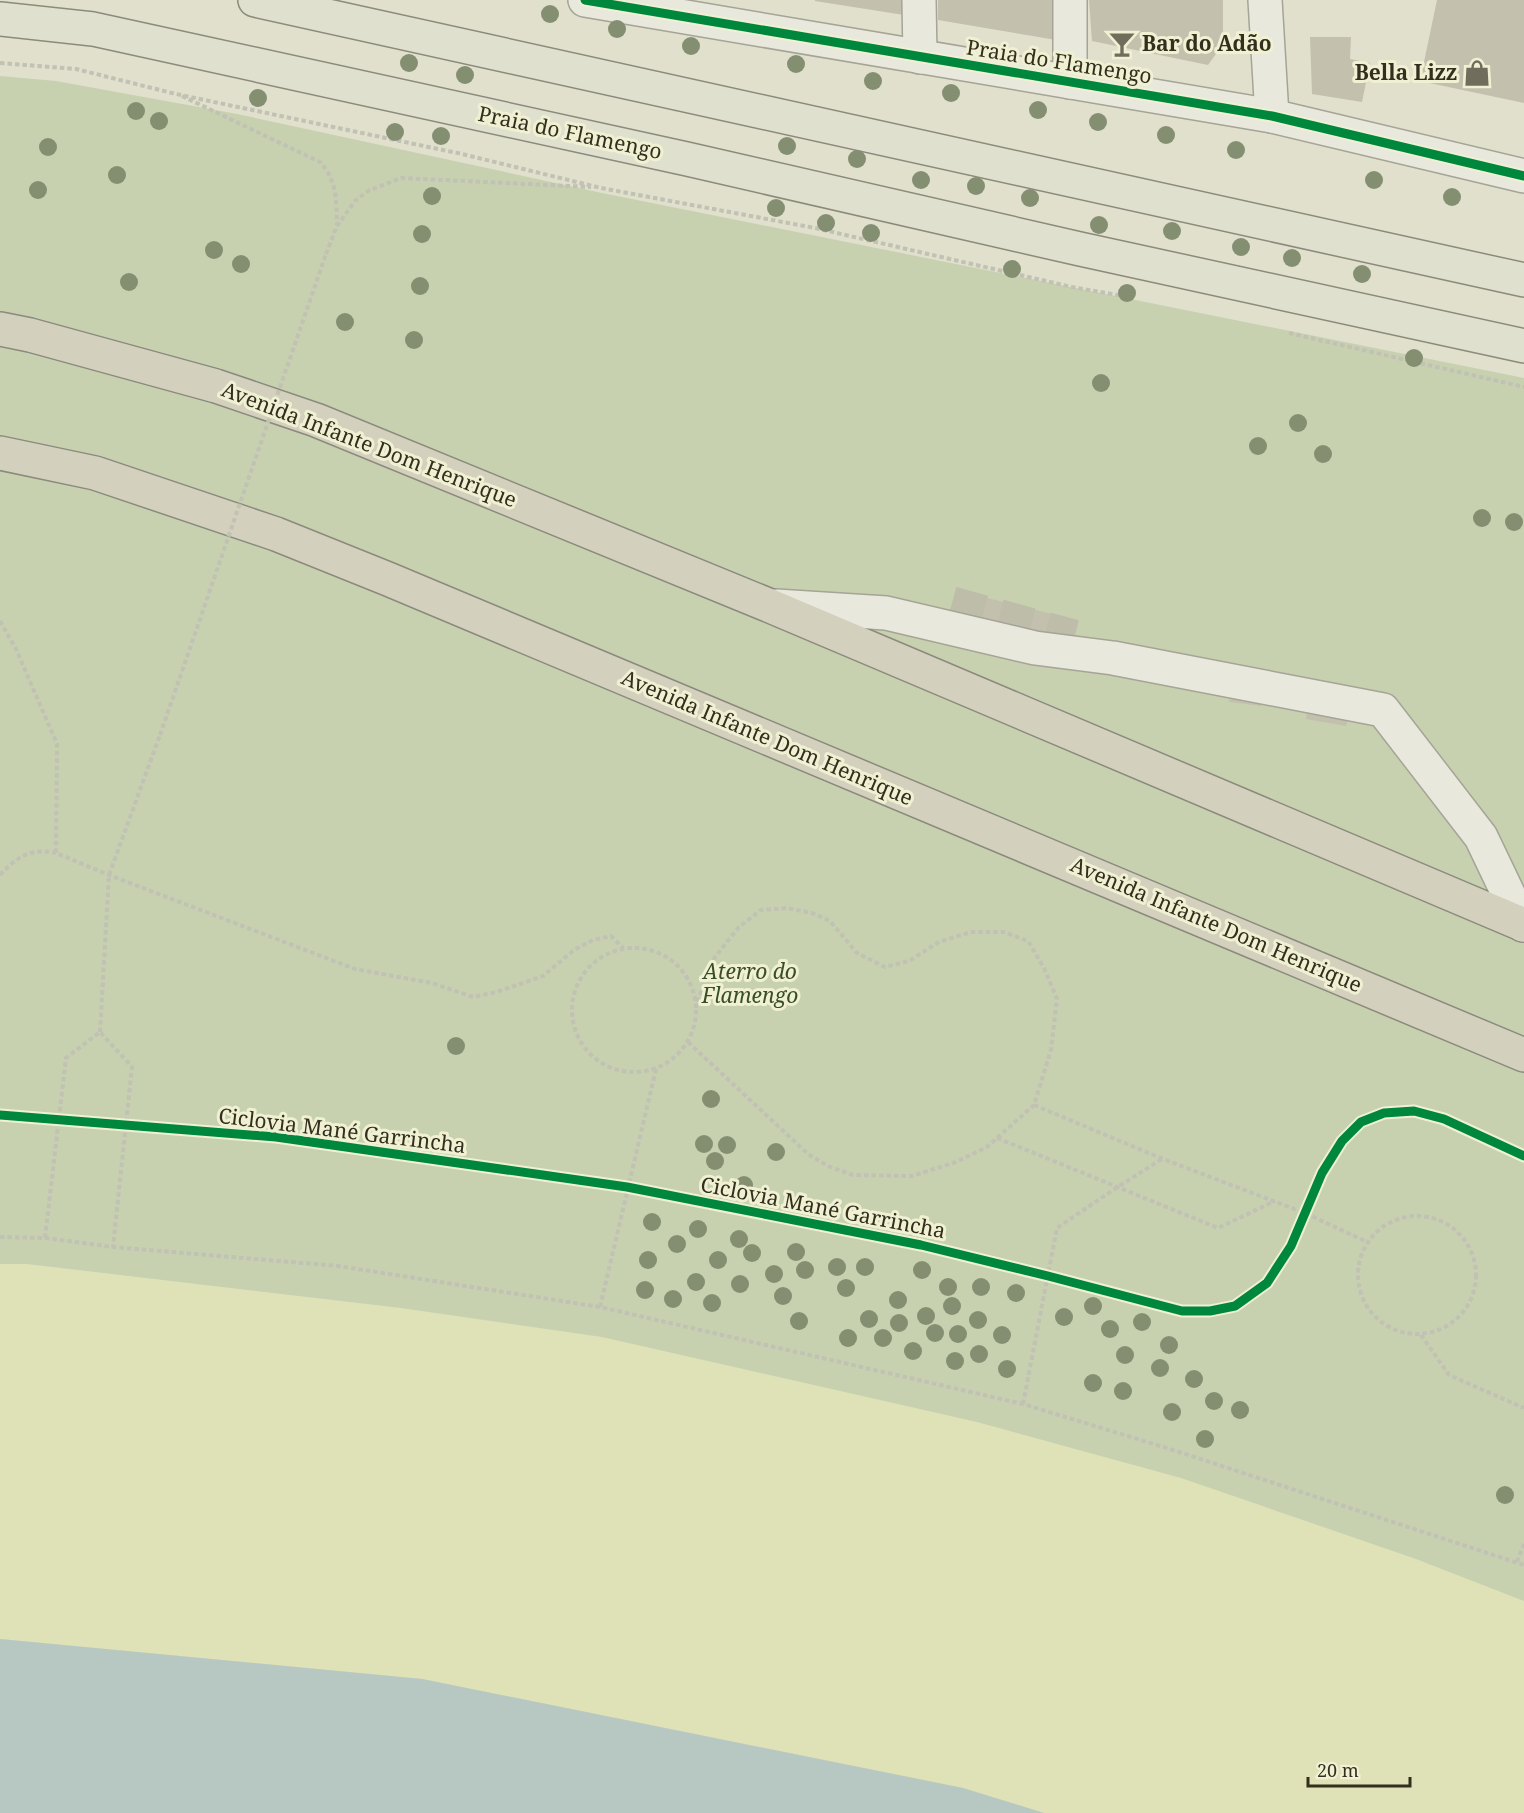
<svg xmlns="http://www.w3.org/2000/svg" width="1524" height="1813" viewBox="0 0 1524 1813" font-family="'Noto Serif',serif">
<rect width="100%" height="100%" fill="#e0e0cc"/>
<path fill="#c7d1b0" d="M 0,76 L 56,81 L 237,114 L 602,193 L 1524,378 L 1524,1813 L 1044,1813 L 963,1788 L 422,1679 L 0,1639 Z"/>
<path fill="#dfe1b7" d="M 0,1264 L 27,1264 L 401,1308 L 602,1337 L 977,1422 L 1181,1478 L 1416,1559 L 1524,1601 L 1524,1813 L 1044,1813 L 963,1788 L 422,1679 L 0,1639 Z"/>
<path fill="#b7c7c1" d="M 0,1639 L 422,1679 L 963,1788 L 1044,1813 L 0,1813 Z"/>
<g fill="#c3c0ae">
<path d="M 815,0 L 902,0 L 904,15 L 815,1 Z"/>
<path d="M 938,0 L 1060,0 L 1062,41 L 938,20 Z"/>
<path d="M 1089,0 L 1223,0 L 1223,44 L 1208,65 L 1092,41 Z"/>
<path d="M 1437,0 L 1524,0 L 1524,103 L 1420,81 Z"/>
<path d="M 1310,37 L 1351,37 L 1350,59 L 1370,63 L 1362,102 L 1312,94 Z"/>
<path d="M 956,590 L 1079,621 L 1072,647 L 949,616 Z"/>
<path d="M 1232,685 L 1263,690 L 1261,706 L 1229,702 Z"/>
<path d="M 1309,702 L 1350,710 L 1346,726 L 1306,719 Z"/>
</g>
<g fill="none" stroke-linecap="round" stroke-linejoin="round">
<path stroke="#bdbda9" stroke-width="33" stroke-dasharray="33 16" stroke-linecap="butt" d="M 952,603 L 1074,636"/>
<defs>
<g id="minor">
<path d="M 585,0 L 1272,116 L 1524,176"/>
<path d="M 919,0 L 920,57"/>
<path d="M 1265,0 L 1272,116"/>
<path d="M 1070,82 L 1070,0"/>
<path d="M 776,606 L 886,613 L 1035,648 L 1113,658 L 1383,710 L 1481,837 L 1523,925"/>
</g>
<g id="major">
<path d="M 255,0 L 1524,280"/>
<path d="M 0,19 L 93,29 L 687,159 L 1080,249 L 1524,346"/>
</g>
<g id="highway">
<path d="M 0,329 L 30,335 L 216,386 L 316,420 L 768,605 L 1524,925"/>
<path d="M 0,453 L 95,473 L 276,534 L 388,579 L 1524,1055"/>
</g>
</defs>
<use href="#minor" stroke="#a5a496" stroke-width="36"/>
<use href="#major" stroke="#8b8a7c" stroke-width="36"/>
<use href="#highway" stroke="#8b8a7c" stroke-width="36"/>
<g stroke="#c1c1b4" stroke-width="4" stroke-dasharray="4.5 3" stroke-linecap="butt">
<path d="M 0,63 L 76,69 L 176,94 L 462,154 L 601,188 L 815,228 L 1072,287 L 1123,296"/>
<path d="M 182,96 L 320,162 C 338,182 336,200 337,225"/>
<path d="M 326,254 L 337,226 L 355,201 L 368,191 L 401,178 L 591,187"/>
<path d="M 1289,333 L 1524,387"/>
<path d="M 0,621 L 16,649 L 57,744 L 56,853 L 109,875 L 355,969 L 432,983 L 473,997 L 497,992 L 543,976 L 574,950 L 593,940 L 611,936 L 623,948"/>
<path d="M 0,875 C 18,856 30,848 56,853"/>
<circle cx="634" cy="1010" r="62"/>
<path d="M 100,1032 L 109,875 L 160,735"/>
<path d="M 688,1042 L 808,1154 L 828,1166 L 853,1175 L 912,1176 L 956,1162 L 987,1147 L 1034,1105 L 1051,1050 L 1057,999 L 1044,968 L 1028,941 L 1004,932 L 971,932 L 939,942 L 909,961 L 885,967 L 857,953 L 830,921 L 812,913 L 787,908 L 761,910 L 739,927 L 715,957 L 697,1002"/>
<path d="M 1034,1105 L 1163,1159 L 1305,1213 L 1367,1242"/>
<path d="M 997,1138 L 1218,1228 L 1275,1201"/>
<circle cx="1417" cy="1275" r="59"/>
<path d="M 0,1237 L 45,1238 L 113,1247 L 338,1266 L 600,1307 L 1023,1404 L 1173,1450 L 1524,1565"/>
<path d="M 45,1238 L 66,1058 L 100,1032 L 132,1067 L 113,1247"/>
<path d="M 600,1307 L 656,1069"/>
<path d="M 1421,1335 L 1449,1375 L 1524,1408"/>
<path d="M 1023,1404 L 1057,1228 L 1116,1188 L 1162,1159"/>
<path d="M 1517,1562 L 1524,1544"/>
</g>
<use href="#minor" stroke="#e8e8dd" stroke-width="33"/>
<use href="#major" stroke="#e0e0cf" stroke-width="33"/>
<use href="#highway" stroke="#d3d1bd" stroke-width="33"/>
<path stroke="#c1c1b4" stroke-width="4" stroke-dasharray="4.5 3" stroke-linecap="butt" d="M 160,735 L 326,254"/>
<defs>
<g id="cycleway">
<path d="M 585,0 L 1272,116 L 1524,176"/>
<path d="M 0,1115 L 276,1137 L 627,1187 L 921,1245 L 1048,1276 L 1182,1311 L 1210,1311 L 1235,1306 L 1267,1283 L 1291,1246 L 1322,1173 L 1342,1141 L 1361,1122 L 1384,1113 L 1414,1111 L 1444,1119 L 1524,1156"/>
</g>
</defs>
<use href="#cycleway" stroke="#f0f1d3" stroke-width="13"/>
<use href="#cycleway" stroke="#00873e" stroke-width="9"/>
</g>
<g fill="#848f72">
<circle cx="550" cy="14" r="9"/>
<circle cx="617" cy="29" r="9"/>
<circle cx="691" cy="46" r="9"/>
<circle cx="409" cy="63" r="9"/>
<circle cx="796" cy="64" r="9"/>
<circle cx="465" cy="75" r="9"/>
<circle cx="873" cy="81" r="9"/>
<circle cx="951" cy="93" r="9"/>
<circle cx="258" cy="98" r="9"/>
<circle cx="1038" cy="110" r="9"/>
<circle cx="136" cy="111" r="9"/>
<circle cx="159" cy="121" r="9"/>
<circle cx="1098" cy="122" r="9"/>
<circle cx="395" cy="132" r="9"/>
<circle cx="1166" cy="135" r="9"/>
<circle cx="441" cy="136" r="9"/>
<circle cx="787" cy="146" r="9"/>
<circle cx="48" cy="147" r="9"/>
<circle cx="1236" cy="150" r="9"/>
<circle cx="857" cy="159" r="9"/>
<circle cx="117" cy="175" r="9"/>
<circle cx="921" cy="180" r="9"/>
<circle cx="1374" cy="180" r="9"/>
<circle cx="976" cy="186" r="9"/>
<circle cx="38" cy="190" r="9"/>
<circle cx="432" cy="196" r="9"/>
<circle cx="1452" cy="197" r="9"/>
<circle cx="1030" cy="198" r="9"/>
<circle cx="776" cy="208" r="9"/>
<circle cx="826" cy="223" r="9"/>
<circle cx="1099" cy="225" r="9"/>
<circle cx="1172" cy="231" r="9"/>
<circle cx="871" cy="233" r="9"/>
<circle cx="422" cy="234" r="9"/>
<circle cx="1241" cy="247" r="9"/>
<circle cx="214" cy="250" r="9"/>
<circle cx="1292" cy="258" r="9"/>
<circle cx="241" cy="264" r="9"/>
<circle cx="1012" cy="269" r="9"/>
<circle cx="1362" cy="274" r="9"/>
<circle cx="129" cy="282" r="9"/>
<circle cx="420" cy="286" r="9"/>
<circle cx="1127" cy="293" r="9"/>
<circle cx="345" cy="322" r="9"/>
<circle cx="414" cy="340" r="9"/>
<circle cx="1414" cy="358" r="9"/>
<circle cx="1101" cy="383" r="9"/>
<circle cx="1298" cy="423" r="9"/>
<circle cx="1258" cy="446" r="9"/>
<circle cx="1323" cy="454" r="9"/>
<circle cx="1482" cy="518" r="9"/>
<circle cx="1514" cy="522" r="9"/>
<circle cx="456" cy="1046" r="9"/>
<circle cx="711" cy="1099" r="9"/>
<circle cx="704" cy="1144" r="9"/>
<circle cx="727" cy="1145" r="9"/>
<circle cx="776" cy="1152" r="9"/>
<circle cx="715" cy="1161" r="9"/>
<circle cx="744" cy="1185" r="9"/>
<circle cx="652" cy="1222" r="9"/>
<circle cx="698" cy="1229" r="9"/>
<circle cx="739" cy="1239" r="9"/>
<circle cx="677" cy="1244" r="9"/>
<circle cx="796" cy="1252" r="9"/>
<circle cx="752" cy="1253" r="9"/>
<circle cx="648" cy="1260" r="9"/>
<circle cx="718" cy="1260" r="9"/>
<circle cx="837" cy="1267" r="9"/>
<circle cx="865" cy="1267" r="9"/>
<circle cx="805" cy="1270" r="9"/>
<circle cx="922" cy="1270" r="9"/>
<circle cx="774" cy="1274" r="9"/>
<circle cx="696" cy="1282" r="9"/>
<circle cx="740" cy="1284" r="9"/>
<circle cx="948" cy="1287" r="9"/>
<circle cx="981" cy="1287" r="9"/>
<circle cx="846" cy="1288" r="9"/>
<circle cx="645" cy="1290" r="9"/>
<circle cx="1016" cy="1293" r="9"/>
<circle cx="783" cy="1296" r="9"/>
<circle cx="673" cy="1299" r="9"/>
<circle cx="898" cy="1300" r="9"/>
<circle cx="712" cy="1303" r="9"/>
<circle cx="952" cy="1306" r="9"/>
<circle cx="1093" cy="1306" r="9"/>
<circle cx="926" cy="1316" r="9"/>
<circle cx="1064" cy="1317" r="9"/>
<circle cx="869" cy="1319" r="9"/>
<circle cx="978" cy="1320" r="9"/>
<circle cx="799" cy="1321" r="9"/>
<circle cx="1142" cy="1322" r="9"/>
<circle cx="899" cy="1323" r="9"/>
<circle cx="1110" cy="1329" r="9"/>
<circle cx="935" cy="1333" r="9"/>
<circle cx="958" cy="1334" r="9"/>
<circle cx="1002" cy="1335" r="9"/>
<circle cx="848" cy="1338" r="9"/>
<circle cx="883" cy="1338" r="9"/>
<circle cx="1169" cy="1345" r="9"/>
<circle cx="913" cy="1351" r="9"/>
<circle cx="979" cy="1354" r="9"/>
<circle cx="1125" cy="1355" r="9"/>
<circle cx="955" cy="1361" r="9"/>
<circle cx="1160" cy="1368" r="9"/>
<circle cx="1007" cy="1369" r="9"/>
<circle cx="1194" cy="1379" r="9"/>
<circle cx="1093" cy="1383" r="9"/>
<circle cx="1123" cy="1391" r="9"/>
<circle cx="1214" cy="1401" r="9"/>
<circle cx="1240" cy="1410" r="9"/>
<circle cx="1172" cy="1412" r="9"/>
<circle cx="1205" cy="1439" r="9"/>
<circle cx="1505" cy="1495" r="9"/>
</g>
<defs>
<symbol id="bar-bare" viewBox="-9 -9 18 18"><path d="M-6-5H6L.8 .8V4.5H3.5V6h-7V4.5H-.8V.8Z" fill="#706d5c" stroke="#f0f1d3" stroke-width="2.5" paint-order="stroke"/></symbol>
<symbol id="shop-bare" viewBox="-9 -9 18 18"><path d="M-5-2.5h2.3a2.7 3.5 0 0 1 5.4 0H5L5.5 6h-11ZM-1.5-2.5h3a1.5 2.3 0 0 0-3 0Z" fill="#706d5c" stroke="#f0f1d3" stroke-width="2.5" paint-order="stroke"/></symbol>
</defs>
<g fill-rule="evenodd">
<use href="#bar-bare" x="1103" y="25" width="38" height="38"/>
<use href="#shop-bare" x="1458" y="54" width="38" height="38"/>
</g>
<g text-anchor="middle" stroke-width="6" stroke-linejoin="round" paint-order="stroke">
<g font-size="21" font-weight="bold" fill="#332f1f" stroke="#f0f1d3" text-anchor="start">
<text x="1142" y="51">Bar do Adão</text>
<text x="1457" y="80" text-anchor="end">Bella Lizz</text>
</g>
<g font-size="21" fill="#332f1f" stroke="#f0f1d3">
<text transform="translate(1059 62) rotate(9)" y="7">Praia do Flamengo</text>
<text transform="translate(570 133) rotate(12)" y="7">Praia do Flamengo</text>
<text transform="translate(369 445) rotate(21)" y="7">Avenida Infante Dom Henrique</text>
<text transform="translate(767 738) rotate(23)" y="7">Avenida Infante Dom Henrique</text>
<text transform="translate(1216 925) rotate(23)" y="7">Avenida Infante Dom Henrique</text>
<text transform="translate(342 1131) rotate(7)" y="7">Ciclovia Mané Garrincha</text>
<text transform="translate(823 1208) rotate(11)" y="7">Ciclovia Mané Garrincha</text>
</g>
<g font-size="21" font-style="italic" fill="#384d28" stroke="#f0f1d3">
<text x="750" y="979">Aterro do<tspan x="750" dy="24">Flamengo</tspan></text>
</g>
</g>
<path d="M1308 1777v9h102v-9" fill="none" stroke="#332f1f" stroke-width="3"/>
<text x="1317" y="1777" font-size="18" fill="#332f1f" stroke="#f0f1d3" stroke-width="4.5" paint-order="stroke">20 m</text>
</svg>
